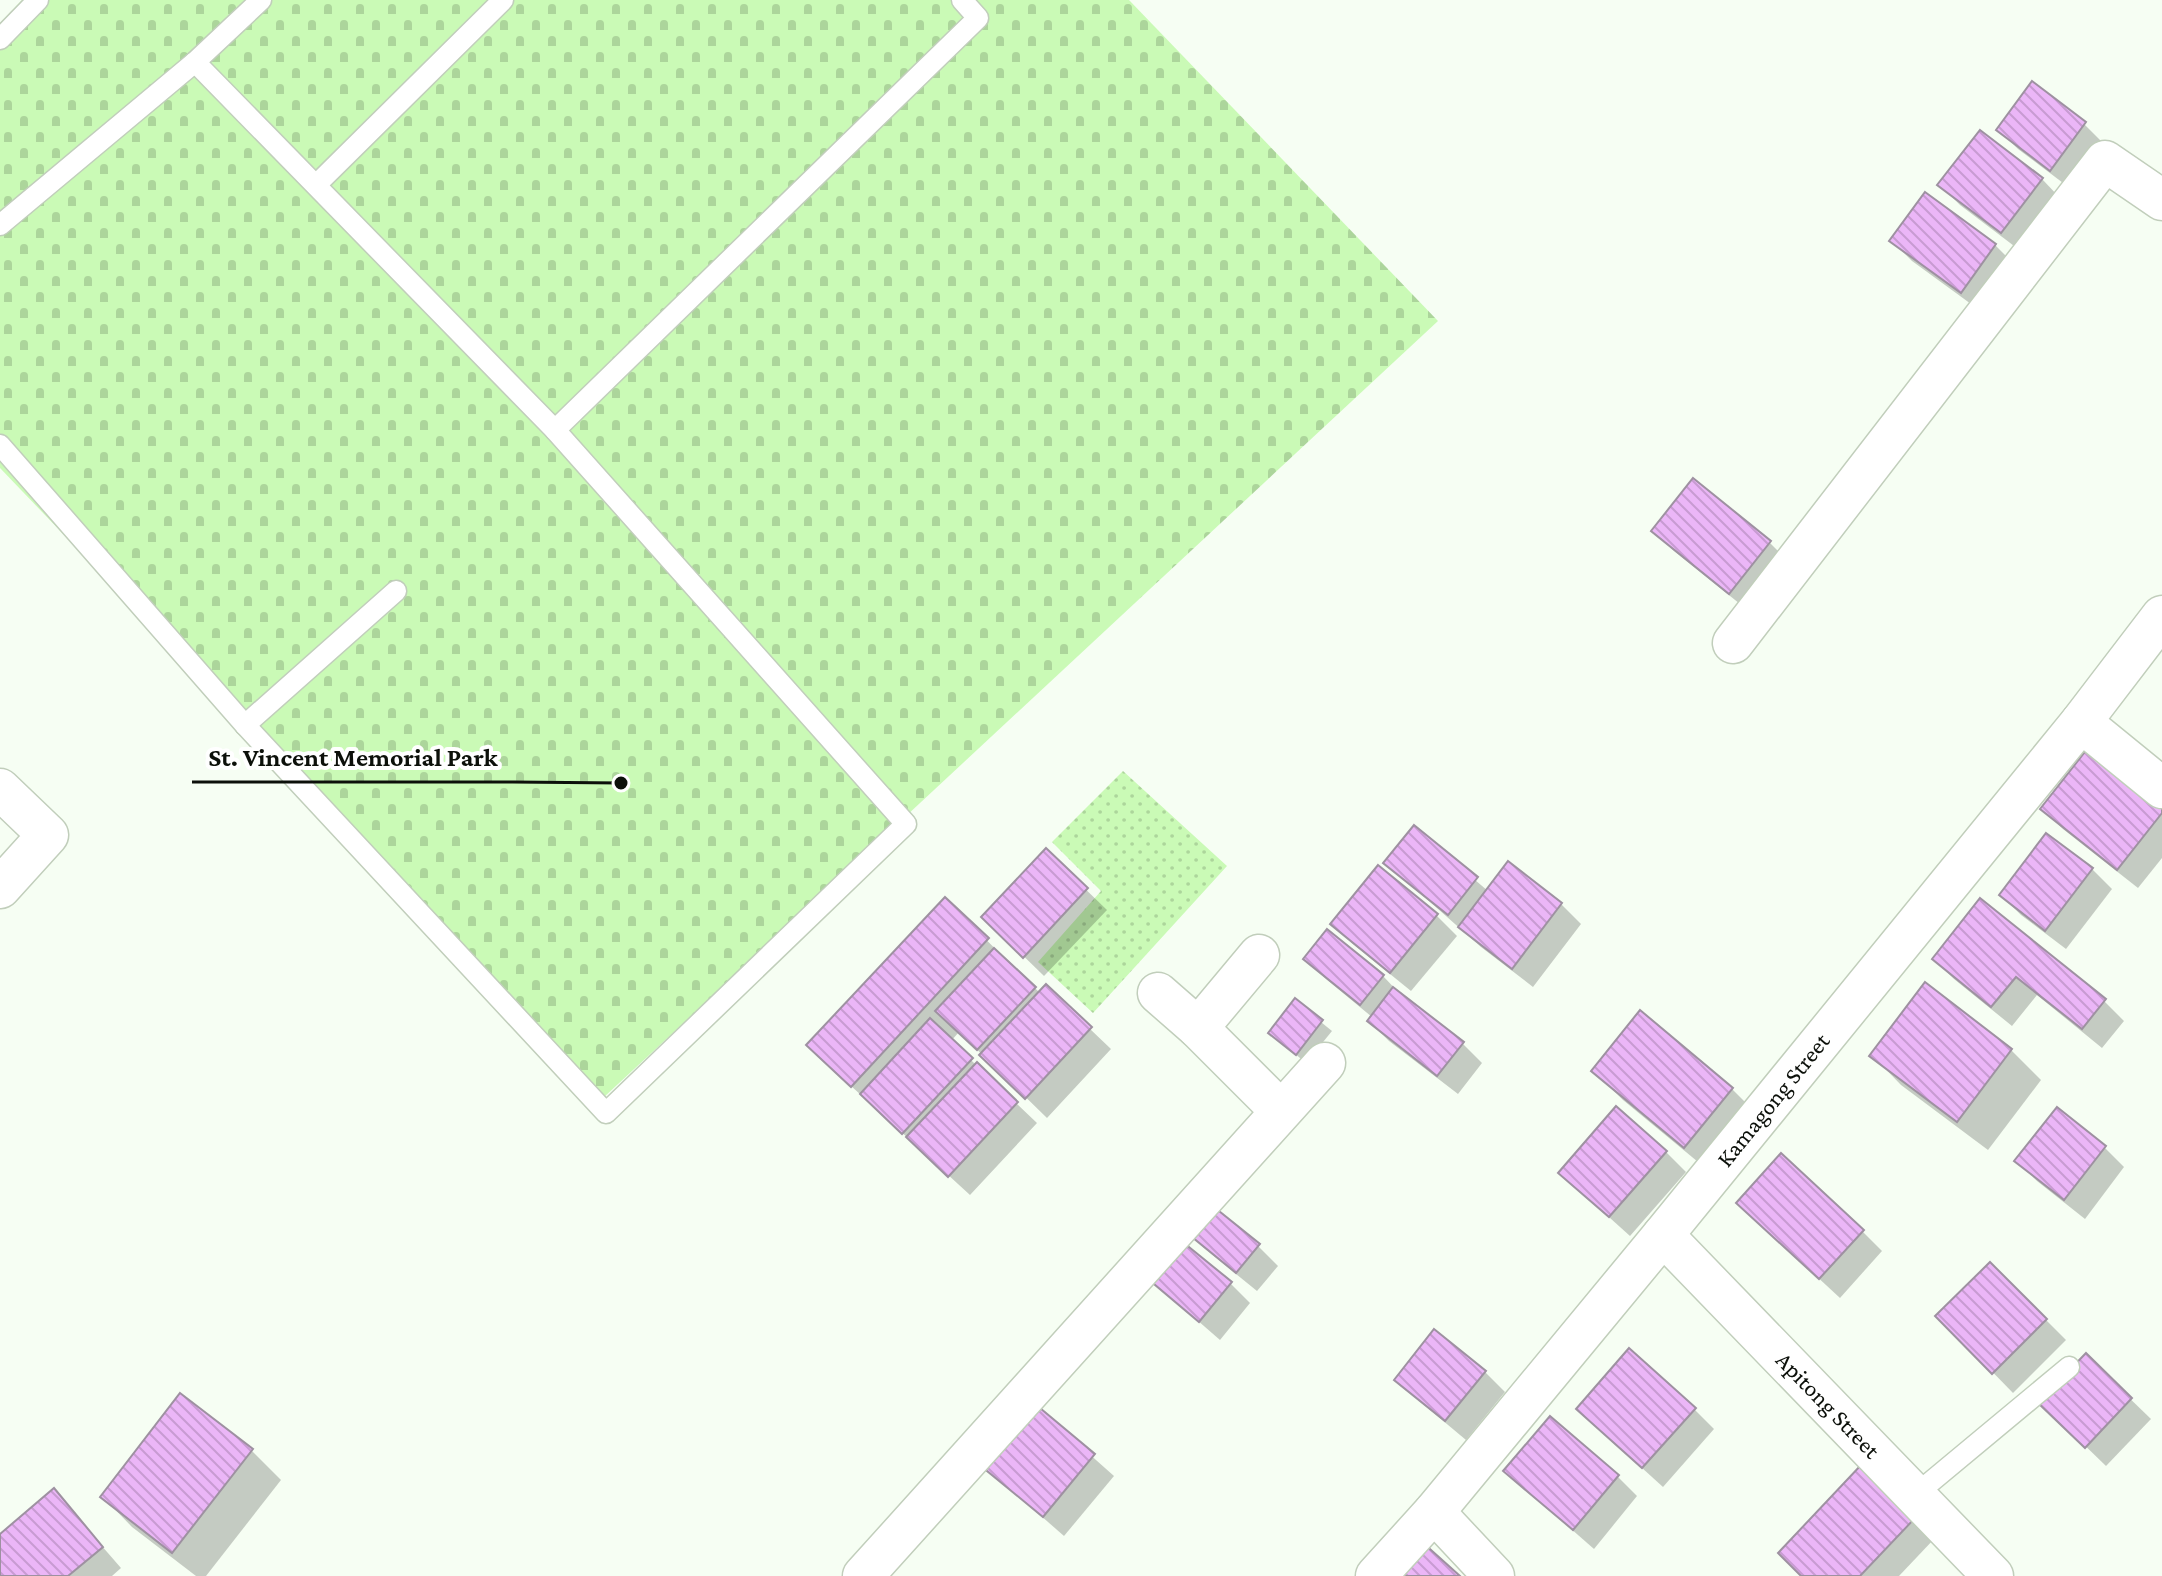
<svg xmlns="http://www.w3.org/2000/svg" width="2162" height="1576" viewBox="0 0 2162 1576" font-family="'Crimson Pro',serif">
<defs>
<pattern id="green-dots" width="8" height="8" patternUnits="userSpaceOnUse" patternTransform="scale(2)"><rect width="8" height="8" fill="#cafab6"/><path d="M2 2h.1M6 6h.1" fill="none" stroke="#acd59b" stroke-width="1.8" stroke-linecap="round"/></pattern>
<pattern id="cemetery-stones" width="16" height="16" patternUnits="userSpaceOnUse" patternTransform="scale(2)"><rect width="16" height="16" fill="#cafab6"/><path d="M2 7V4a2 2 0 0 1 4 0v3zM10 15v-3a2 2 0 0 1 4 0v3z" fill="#acd59b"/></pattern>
<pattern id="building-back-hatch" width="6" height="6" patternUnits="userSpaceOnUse" patternTransform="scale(2)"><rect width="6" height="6" fill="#ebb6f7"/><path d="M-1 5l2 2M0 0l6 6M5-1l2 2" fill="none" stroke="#c89bd2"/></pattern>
</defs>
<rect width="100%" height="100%" fill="#f6fef3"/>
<path fill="url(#green-dots)" d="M 1123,771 L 1227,866 L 1093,1013 L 1038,962 L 1101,891 L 1052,842 Z"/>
<path fill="url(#cemetery-stones)" d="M 22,0 L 1129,0 L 1438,321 L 603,1098 L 0,468 L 0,23 Z"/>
<g fill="#0003">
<path d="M 2084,124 L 2104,144 L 2071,189 L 2018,149 L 1998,129 Z"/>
<path d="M 2042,179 L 2061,199 L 2022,252 L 1960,205 L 1940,185 Z"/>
<path d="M 1925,195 L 1995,245 L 2015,265 L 1982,312 L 1912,261 L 1892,241 Z"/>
<path d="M 1654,531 L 1769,542 L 1789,562 L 1750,612 L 1674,551 Z"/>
<path d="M 2043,809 L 2162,809 L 2162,858 L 2138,888 L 2063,829 Z"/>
<path d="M 1414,828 L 1488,891 L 1561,904 L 1581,924 L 1533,987 L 1481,947 L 1386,863 Z"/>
<path d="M 1046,851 L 1107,910 L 1044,976 L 1004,937 Z"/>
<path d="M 1378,868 L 1437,916 L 1457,936 L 1411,991 L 1353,944 L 1333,924 Z"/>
<path d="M 2092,869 L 2112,889 L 2066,949 L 2021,915 L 2001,895 Z"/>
<path d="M 945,899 L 1040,993 L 1046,987 L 1111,1049 L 1047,1118 L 959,1032 L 951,1041 L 1037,1123 L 970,1195 L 838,1074 Z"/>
<path d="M 1980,901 L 2104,1001 L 2124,1021 L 2102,1048 L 2037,995 L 2012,1026 L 1954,979 L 1934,959 Z"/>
<path d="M 1306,959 L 1383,976 L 1403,997 L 1462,1043 L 1482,1063 L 1458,1094 L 1389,1041 L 1369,1021 L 1372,1017 L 1326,979 Z"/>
<path d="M 1295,1001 L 1332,1031 L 1306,1063 L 1270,1033 Z"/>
<path d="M 1640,1013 L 1732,1089 L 1762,1119 L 1715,1176 L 1623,1100 L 1594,1071 Z"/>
<path d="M 2011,1050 L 2041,1080 L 1988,1150 L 1901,1085 L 1872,1055 Z"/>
<path d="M 2104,1147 L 2124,1167 L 2085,1219 L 2037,1181 L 2017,1161 Z"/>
<path d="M 1666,1152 L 1686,1172 L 1630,1236 L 1560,1173 Z"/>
<path d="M 1759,1223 L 1862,1231 L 1882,1251 L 1840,1298 Z"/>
<path d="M 1184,1228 L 1258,1246 L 1278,1266 L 1257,1291 L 1204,1248 Z"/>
<path d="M 1990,1264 L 2066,1340 L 2013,1393 L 1938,1316 Z"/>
<path d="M 1143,1273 L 1230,1283 L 1250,1303 L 1220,1340 Z"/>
<path d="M 2086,1356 L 2151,1419 L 2106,1466 L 2041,1403 Z"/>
<path d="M 1485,1372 L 1505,1392 L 1466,1440 L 1417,1399 L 1397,1379 Z"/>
<path d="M 1034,1405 L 1114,1476 L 1064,1536 L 984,1466 Z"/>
<path d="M 1694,1409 L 1714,1429 L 1663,1487 L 1598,1428 Z"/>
<path d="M 251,1450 L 281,1480 L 206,1576 L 196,1576 L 132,1527 L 103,1497 Z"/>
<path d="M 1505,1471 L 1617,1476 L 1637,1496 L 1594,1549 Z"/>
<path d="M 54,1491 L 121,1568 L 112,1576 L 0,1576 L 0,1537 Z"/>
<path d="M 1915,1518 L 1935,1538 L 1899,1576 L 1803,1576 Z"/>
</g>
<g fill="url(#building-back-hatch)" stroke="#9e91a1" stroke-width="2">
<path d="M 2032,81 L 2086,122 L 2050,171 L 1996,130 Z"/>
<path d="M 1980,130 L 2043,178 L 2001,233 L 1937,185 Z"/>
<path d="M 1925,192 L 1996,244 L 1961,293 L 1889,241 Z"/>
<path d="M 1693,478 L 1771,541 L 1729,594 L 1651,531 Z"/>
<path d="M 2088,748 L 2162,807 L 2162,813 L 2117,870 L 2040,809 Z"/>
<path d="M 1414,825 L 1478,877 L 1448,915 L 1383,863 Z"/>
<path d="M 2046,833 L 2093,868 L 2045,931 L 1999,895 Z"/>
<path d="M 1046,848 L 1088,888 L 1023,958 L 981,917 Z"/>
<path d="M 1508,861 L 1562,903 L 1512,969 L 1458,927 Z"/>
<path d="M 1378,865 L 1438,914 L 1390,973 L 1330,924 Z"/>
<path d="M 945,897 L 989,938 L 851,1087 L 806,1045 Z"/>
<path d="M 1980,898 L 2106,999 L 2082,1029 L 2016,977 L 1991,1007 L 1932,959 Z"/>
<path d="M 1327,929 L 1384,975 L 1360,1005 L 1303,959 Z"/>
<path d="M 994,948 L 1036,987 L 977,1050 L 935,1011 Z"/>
<path d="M 1925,982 L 2012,1049 L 1957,1122 L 1869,1056 Z"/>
<path d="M 1046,984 L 1092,1027 L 1025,1099 L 979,1055 Z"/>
<path d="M 1393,987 L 1464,1042 L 1437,1076 L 1367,1021 Z"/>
<path d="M 1295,998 L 1323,1020 L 1296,1055 L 1268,1033 Z"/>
<path d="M 1640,1010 L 1733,1088 L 1684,1148 L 1591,1071 Z"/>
<path d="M 930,1018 L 973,1058 L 902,1134 L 860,1094 Z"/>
<path d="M 977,1062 L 1018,1102 L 948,1177 L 906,1137 Z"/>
<path d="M 1616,1106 L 1667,1151 L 1609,1217 L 1558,1173 Z"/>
<path d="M 2057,1107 L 2106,1146 L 2064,1200 L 2014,1161 Z"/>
<path d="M 1781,1153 L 1864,1230 L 1819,1279 L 1736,1203 Z"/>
<path d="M 1204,1199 L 1260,1244 L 1236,1273 L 1181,1228 Z"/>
<path d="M 1173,1234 L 1232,1282 L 1199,1322 L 1141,1273 Z"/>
<path d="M 1990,1262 L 2047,1319 L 1992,1374 L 1935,1316 Z"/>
<path d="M 1434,1329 L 1486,1371 L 1445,1421 L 1394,1380 Z"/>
<path d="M 1629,1348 L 1696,1408 L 1642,1468 L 1576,1409 Z"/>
<path d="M 2086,1353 L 2132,1398 L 2085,1448 L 2038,1403 Z"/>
<path d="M 180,1393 L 253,1449 L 172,1553 L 100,1497 Z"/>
<path d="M 1034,1403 L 1095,1454 L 1043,1517 L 981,1466 Z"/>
<path d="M 1550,1416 L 1619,1475 L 1573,1530 L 1503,1471 Z"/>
<path d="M 1862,1464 L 1916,1517 L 1860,1576 L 1801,1576 L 1778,1553 Z"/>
<path d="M 54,1488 L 103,1547 L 68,1576 L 0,1576 L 0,1534 Z"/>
<path d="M 1421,1541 L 1460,1576 L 1390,1576 Z"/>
</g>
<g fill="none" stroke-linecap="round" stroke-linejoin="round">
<defs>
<g id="service">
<path d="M 0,39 L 38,0"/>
<path d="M 316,185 L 503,0"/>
<path d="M 0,225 L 195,62 L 261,0"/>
<path d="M 555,430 L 978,18 L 962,0"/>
<path d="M 0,445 L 245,725 L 606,1113 L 906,824 L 555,430 L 195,62"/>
<path d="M 245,725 L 396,591"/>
<path d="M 1915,1495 L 2069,1367"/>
</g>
<g id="minor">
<path d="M 1733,643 L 2105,161 L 2162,200"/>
<path d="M 2081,722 L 2162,788"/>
<path d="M 0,789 L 48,835 L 0,888"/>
<path d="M 1158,993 L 1198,1028 L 1280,1110"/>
<path d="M 1198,1028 L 1259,955"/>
<path d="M 1663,1235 L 1993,1576"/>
<path d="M 1434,1512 L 1494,1576"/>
<path d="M 863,1576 L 1325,1063"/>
<path d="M 1376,1576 L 1434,1512 L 1663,1235 L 2081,722 L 2162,616"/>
</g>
</defs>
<use href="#service" stroke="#c1cebb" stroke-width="23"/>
<use href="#minor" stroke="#c1cebb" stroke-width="43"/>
<use href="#service" stroke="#fff" stroke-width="20"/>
<use href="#minor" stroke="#fff" stroke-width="40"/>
</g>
<g text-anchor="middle" stroke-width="8" stroke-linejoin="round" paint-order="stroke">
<g font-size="24" fill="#0c100a" stroke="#fff">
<text transform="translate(1773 1100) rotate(-51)" y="8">Kamagong Street</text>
<text transform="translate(1828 1405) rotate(46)" y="8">Apitong Street</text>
</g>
</g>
<path fill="none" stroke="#0c100a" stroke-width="3" d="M621 783L513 782H192"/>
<circle fill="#0c100a" stroke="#fff" stroke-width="3" cx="621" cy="783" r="8"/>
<g font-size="26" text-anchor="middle" font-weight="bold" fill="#0c100a" stroke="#fff" stroke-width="8" stroke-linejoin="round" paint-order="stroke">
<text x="353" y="766">St. Vincent Memorial Park</text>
</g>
</svg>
